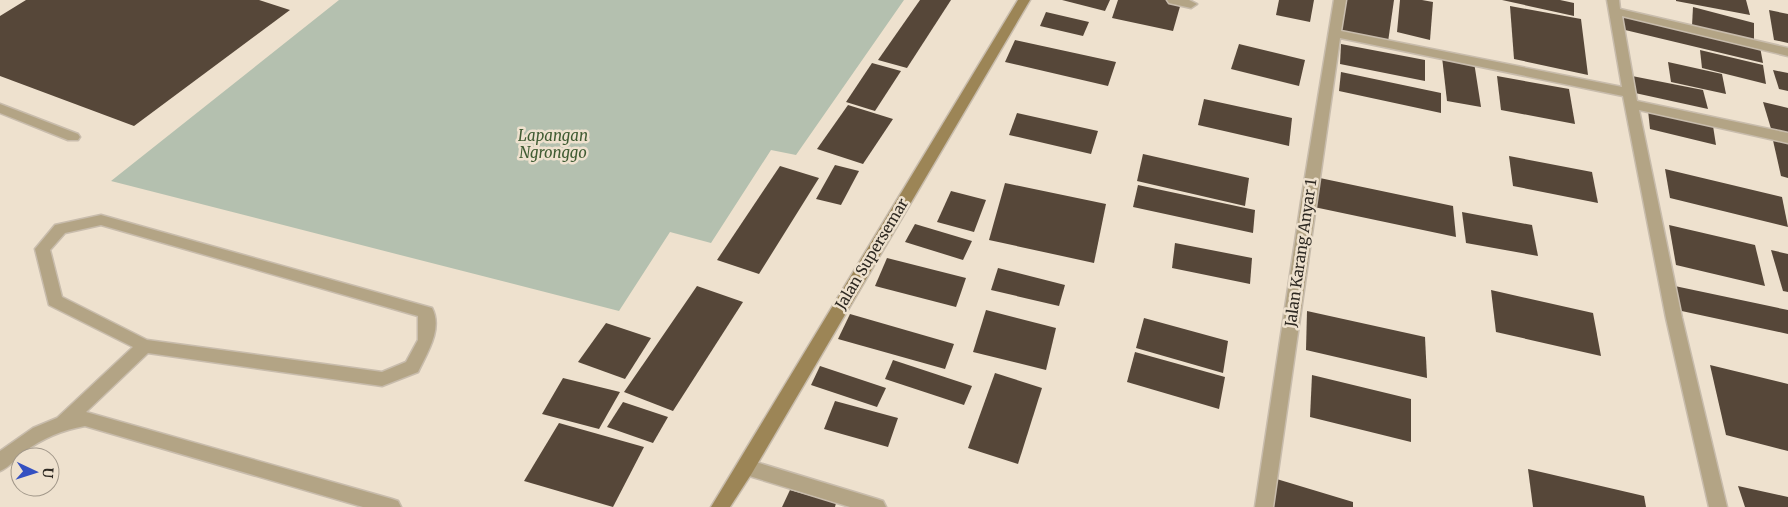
<svg xmlns="http://www.w3.org/2000/svg" width="1788" height="507" viewBox="0 0 1788 507" font-family="Merriweather,serif">
<rect width="100%" height="100%" fill="#eee1ce"/>
<path fill="#b4c0af" d="M 339,0 L 904,0 L 796,155 L 771,150 L 711,243 L 670,232 L 619,311 L 111,181 Z"/>
<g fill="#564739">
<path d="M 26,0 L 259,0 L 290,10 L 134,126 L 0,76 L 0,16 Z"/>
<path d="M 920,0 L 951,0 L 907,68 L 878,60 Z"/>
<path d="M 1062,0 L 1110,0 L 1105,11 Z"/>
<path d="M 1118,0 L 1168,0 L 1181,3 L 1173,31 L 1112,18 Z"/>
<path d="M 1279,0 L 1314,0 L 1310,22 L 1276,15 Z"/>
<path d="M 1342,0 L 1394,0 L 1388,42 L 1336,30 Z"/>
<path d="M 1400,0 L 1422,0 L 1433,2 L 1430,40 L 1397,32 Z"/>
<path d="M 1502,0 L 1560,0 L 1574,3 L 1574,16 Z"/>
<path d="M 1676,0 L 1746,0 L 1750,15 L 1676,1 Z"/>
<path d="M 1510,6 L 1581,19 L 1588,75 L 1514,59 Z"/>
<path d="M 1693,7 L 1754,23 L 1754,42 L 1692,26 Z"/>
<path d="M 1769,10 L 1788,14 L 1788,43 L 1774,40 Z"/>
<path d="M 1046,12 L 1089,22 L 1083,36 L 1040,26 Z"/>
<path d="M 1621,15 L 1760,47 L 1763,63 L 1621,29 Z"/>
<path d="M 1015,40 L 1116,62 L 1108,86 L 1005,62 Z"/>
<path d="M 1239,44 L 1305,60 L 1299,86 L 1231,69 Z"/>
<path d="M 1341,44 L 1425,60 L 1425,81 L 1340,64 Z"/>
<path d="M 1700,50 L 1763,65 L 1766,84 L 1702,68 Z"/>
<path d="M 1442,57 L 1474,62 L 1481,107 L 1447,101 Z"/>
<path d="M 1668,62 L 1722,74 L 1726,94 L 1671,82 Z"/>
<path d="M 872,63 L 901,71 L 875,111 L 846,102 Z"/>
<path d="M 1773,70 L 1788,73 L 1788,91 L 1779,89 Z"/>
<path d="M 1341,72 L 1441,93 L 1441,113 L 1339,91 Z"/>
<path d="M 1497,76 L 1569,89 L 1575,124 L 1501,110 Z"/>
<path d="M 1632,76 L 1703,90 L 1708,109 L 1635,93 Z"/>
<path d="M 1204,99 L 1292,118 L 1289,146 L 1198,125 Z"/>
<path d="M 1763,102 L 1788,108 L 1788,136 L 1772,132 Z"/>
<path d="M 848,105 L 893,119 L 863,164 L 817,149 Z"/>
<path d="M 1648,110 L 1713,126 L 1716,145 L 1650,129 Z"/>
<path d="M 1017,113 L 1098,131 L 1091,154 L 1009,135 Z"/>
<path d="M 1772,136 L 1788,139 L 1788,178 L 1781,176 Z"/>
<path d="M 1143,154 L 1249,178 L 1245,206 L 1137,181 Z"/>
<path d="M 1509,156 L 1592,172 L 1598,203 L 1513,186 Z"/>
<path d="M 835,165 L 859,171 L 841,205 L 816,199 Z"/>
<path d="M 780,166 L 819,178 L 759,274 L 717,260 Z"/>
<path d="M 1665,169 L 1782,197 L 1788,227 L 1670,198 Z"/>
<path d="M 1315,177 L 1453,206 L 1456,237 L 1314,207 Z"/>
<path d="M 1005,183 L 1106,204 L 1094,263 L 989,240 Z"/>
<path d="M 1138,185 L 1255,210 L 1253,233 L 1133,207 Z"/>
<path d="M 951,191 L 986,200 L 974,232 L 937,222 Z"/>
<path d="M 1462,212 L 1532,225 L 1538,256 L 1466,243 Z"/>
<path d="M 915,224 L 972,241 L 963,260 L 905,242 Z"/>
<path d="M 1669,225 L 1755,245 L 1765,286 L 1676,265 Z"/>
<path d="M 1175,243 L 1252,258 L 1250,284 L 1172,268 Z"/>
<path d="M 1771,250 L 1788,254 L 1788,292 L 1783,291 Z"/>
<path d="M 887,258 L 966,278 L 956,307 L 875,286 Z"/>
<path d="M 998,268 L 1065,285 L 1059,306 L 991,290 Z"/>
<path d="M 1670,285 L 1788,310 L 1788,334 L 1677,310 Z"/>
<path d="M 697,286 L 743,302 L 673,411 L 624,392 Z"/>
<path d="M 1491,290 L 1593,313 L 1601,356 L 1496,332 Z"/>
<path d="M 986,310 L 1056,328 L 1046,370 L 973,352 Z"/>
<path d="M 1307,311 L 1425,337 L 1427,378 L 1306,350 Z"/>
<path d="M 850,314 L 954,344 L 945,369 L 838,339 Z"/>
<path d="M 1144,318 L 1228,341 L 1223,373 L 1136,348 Z"/>
<path d="M 606,323 L 651,338 L 625,379 L 578,362 Z"/>
<path d="M 1135,352 L 1225,377 L 1219,409 L 1127,382 Z"/>
<path d="M 893,360 L 972,386 L 964,405 L 885,379 Z"/>
<path d="M 1710,365 L 1788,384 L 1788,451 L 1726,435 Z"/>
<path d="M 820,366 L 886,388 L 877,407 L 811,385 Z"/>
<path d="M 995,373 L 1042,388 L 1018,464 L 968,448 Z"/>
<path d="M 1312,375 L 1411,399 L 1411,442 L 1310,417 Z"/>
<path d="M 563,378 L 620,392 L 599,429 L 542,414 Z"/>
<path d="M 835,401 L 898,418 L 888,447 L 824,429 Z"/>
<path d="M 623,402 L 668,417 L 653,443 L 607,427 Z"/>
<path d="M 559,423 L 644,447 L 613,507 L 524,481 Z"/>
<path d="M 1528,469 L 1644,496 L 1646,507 L 1533,507 Z"/>
<path d="M 1270,477 L 1353,502 L 1353,507 L 1266,507 Z"/>
<path d="M 1738,486 L 1788,497 L 1788,507 L 1745,507 Z"/>
<path d="M 790,490 L 836,503 L 835,507 L 782,507 Z"/>
</g>
<g fill="none" stroke-linecap="round" stroke-linejoin="round">
<defs>
<g id="service">
<path d="M 0,104 L 78,134 L 80,137 L 78,140 L 68,140 L 0,113 Z"/>
<path d="M 101,215 L 432,308 C 443,329 427,353 418,372 L 382,386 L 148,353 L 86,412 L 392,499 L 398,501 L 401,507 L 363,507 L 85,426 C 62,430 43,438 24,452 C 16,458 10,467 0,471 L 0,451 L 3,449 L 33,428 L 57,418 L 133,347 L 49,305 L 35,249 L 55,225 ZM 101,225 L 418,316 L 418,340 L 406,362 L 382,372 L 147,340 L 62,297 L 50,250 L 65,233 Z"/>
</g>
<g id="minor">
<path d="M 1167,0 L 1189,0 L 1197,4 L 1191,8 L 1169,3 Z"/>
<path d="M 1334,0 L 1346,0 L 1341,31 L 1622,87 L 1607,0 L 1619,0 L 1620,9 L 1788,48 L 1788,56 L 1622,16 L 1637,101 L 1788,133 L 1788,143 L 1639,110 L 1682,318 L 1727,507 L 1709,507 L 1666,318 L 1623,96 L 1340,38 L 1273,507 L 1255,507 L 1301,202 Z"/>
<path d="M 746,459 L 877,499 L 883,501 L 886,507 L 850,507 L 746,475 L 740,473 L 737,467 L 740,461 Z"/>
</g>
<path id="secondary" d="M 1018,0 L 1030,0 L 752,473 L 730,507 L 711,507 Z"/>
</defs>
<use href="#service" stroke="#c8bcac" stroke-width="3"/>
<use href="#minor" stroke="#c8bcac" stroke-width="3"/>
<use href="#secondary" stroke="#c8bcac" stroke-width="3"/>
<use href="#service" fill="#b3a485" fill-rule="evenodd"/>
<use href="#minor" fill="#b3a485" fill-rule="evenodd"/>
<use href="#secondary" fill="#9c8556" fill-rule="evenodd"/>
</g>
<g text-anchor="middle" stroke-width="5" stroke-linejoin="round" paint-order="stroke">
<g font-size="15" font-style="italic" fill="#405c33" stroke="#eee1ce">
<text x="553" y="141">Lapangan<tspan x="553" dy="17">Ngronggo</tspan></text>
</g>
<g font-size="15" fill="#2e2922" stroke="#eee1ce">
<text transform="translate(1301 253) rotate(-82)" y="5">Jalan Karang Anyar 1</text>
<text transform="translate(872 254) rotate(-59)" y="5">Jalan Supersemar</text>
</g>
</g>
<g transform="translate(35 472) rotate(94)"><circle r="24" fill="#eee1ce" stroke="#a19789"/>
<path d="M0-4L9 19L0 12L-9 19Z" fill="#3450c1"/>
<text y="-8" font-size="14" font-weight="bold" text-anchor="middle" fill="#2e2922">U</text>
</g>
</svg>
